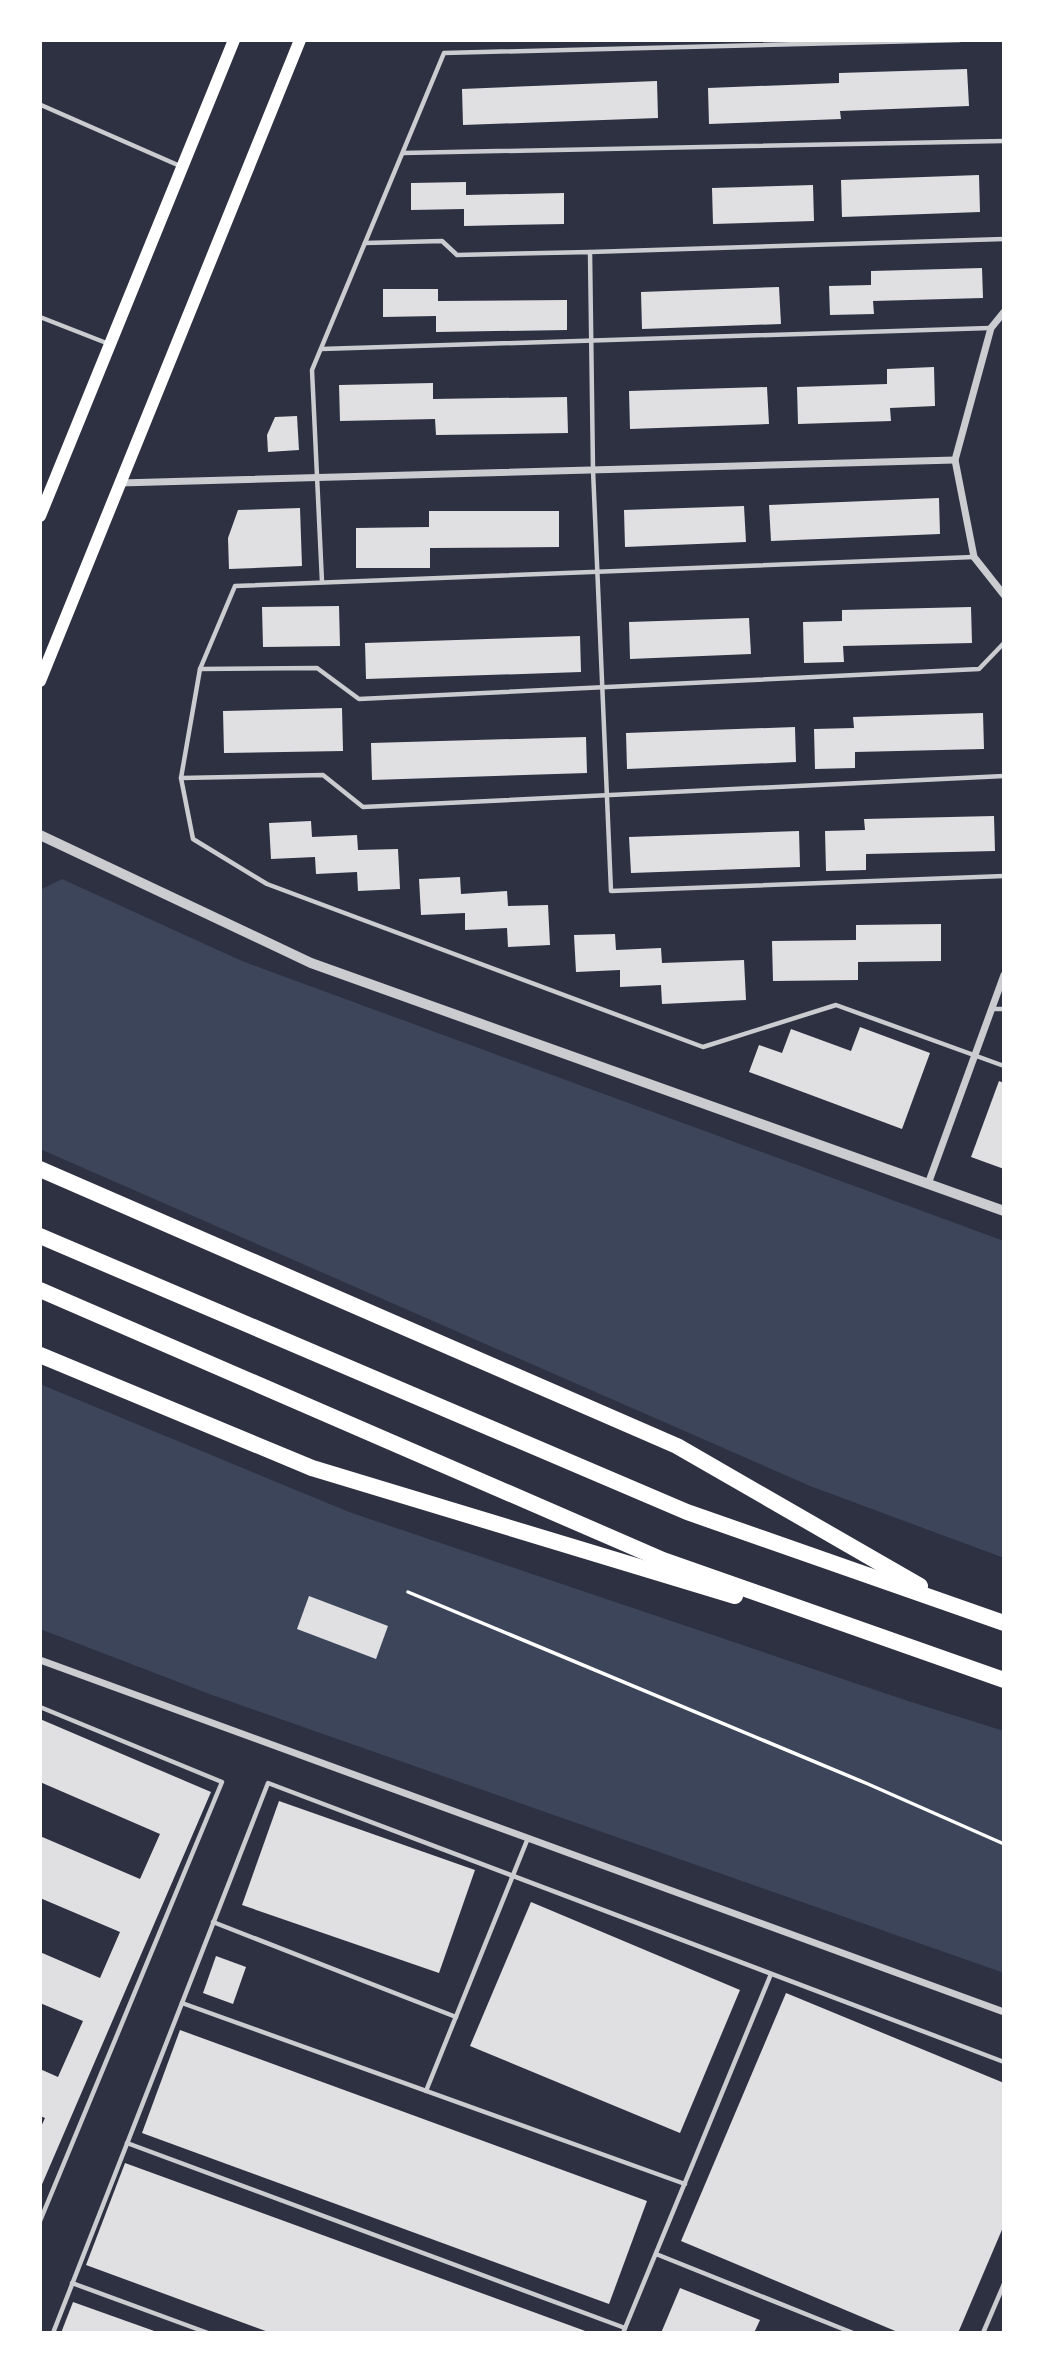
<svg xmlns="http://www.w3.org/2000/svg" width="1044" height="2373" viewBox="0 0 1044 2373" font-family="Mulish,sans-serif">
<rect width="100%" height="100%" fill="#2d3142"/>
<g fill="#3c4559">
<path d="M 62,879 L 242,961 L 1004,1241 L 1004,1558 L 810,1486 L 40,1149 L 40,890 Z"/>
<path d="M 40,1384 L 349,1512 L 908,1701 L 1004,1731 L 1004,1973 L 212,1695 L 40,1629 Z"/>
</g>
<g fill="#e0e0e3">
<path d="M 967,69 L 969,106 L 840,111 L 841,119 L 709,124 L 708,88 L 839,83 L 839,73 Z"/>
<path d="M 657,81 L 658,118 L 463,125 L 462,89 Z"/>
<path d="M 979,175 L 980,212 L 842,217 L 841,180 Z"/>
<path d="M 466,182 L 466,195 L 564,193 L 564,224 L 464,226 L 464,209 L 411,210 L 411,183 Z"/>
<path d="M 813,185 L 814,221 L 713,224 L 712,188 Z"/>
<path d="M 982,268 L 983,298 L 873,301 L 874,314 L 830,315 L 829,286 L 871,285 L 871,271 Z"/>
<path d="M 779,287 L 781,324 L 642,329 L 641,292 Z"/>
<path d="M 383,289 L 438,289 L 438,301 L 567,300 L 567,330 L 436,332 L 436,316 L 383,317 Z"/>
<path d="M 934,367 L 935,406 L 890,408 L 891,421 L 798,424 L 797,387 L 887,384 L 887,369 Z"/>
<path d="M 433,383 L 433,399 L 567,397 L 568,433 L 436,435 L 435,419 L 340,421 L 339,385 Z"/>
<path d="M 767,387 L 769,424 L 630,429 L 629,391 Z"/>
<path d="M 297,416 L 299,450 L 268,452 L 267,435 L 275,417 Z"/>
<path d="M 939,498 L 940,534 L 771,541 L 769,505 Z"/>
<path d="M 744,506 L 746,542 L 625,547 L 624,510 Z"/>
<path d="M 300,508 L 302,566 L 229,569 L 228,538 L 238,510 Z"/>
<path d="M 429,511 L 559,511 L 559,547 L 430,548 L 430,568 L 356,568 L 356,528 L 429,527 Z"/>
<path d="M 339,606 L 340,646 L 263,647 L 262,607 Z"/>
<path d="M 971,607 L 972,643 L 843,646 L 844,662 L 804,663 L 803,622 L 842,621 L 842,610 Z"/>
<path d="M 749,618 L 751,654 L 630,659 L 629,622 Z"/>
<path d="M 580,636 L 581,672 L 366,679 L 365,643 Z"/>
<path d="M 342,708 L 343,751 L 224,753 L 223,711 Z"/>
<path d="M 983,713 L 984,749 L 855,752 L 855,768 L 815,769 L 814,729 L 854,728 L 853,717 Z"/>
<path d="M 795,727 L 796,762 L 627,769 L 626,733 Z"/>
<path d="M 586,737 L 587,773 L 372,780 L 371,743 Z"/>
<path d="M 994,816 L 995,851 L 866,854 L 866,870 L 826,871 L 825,831 L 865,830 L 864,819 Z"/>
<path d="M 311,821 L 312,837 L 357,835 L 358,850 L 398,849 L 400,889 L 358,891 L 357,872 L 316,874 L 315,857 L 271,859 L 269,823 Z"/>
<path d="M 799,831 L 800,867 L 631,873 L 629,837 Z"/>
<path d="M 460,877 L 461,894 L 507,891 L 508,906 L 548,905 L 550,945 L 508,947 L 507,928 L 465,930 L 465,913 L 421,915 L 419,879 Z"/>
<path d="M 941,924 L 941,961 L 858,962 L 858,980 L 773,981 L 772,941 L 856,940 L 856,925 Z"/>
<path d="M 615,934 L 616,950 L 661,948 L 662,963 L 744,960 L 746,1000 L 662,1004 L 661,985 L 620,987 L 620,970 L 576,972 L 574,935 Z"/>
<path d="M 860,1027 L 930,1053 L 902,1129 L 749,1072 L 759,1045 L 782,1053 L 791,1029 L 851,1051 Z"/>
<path d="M 999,1081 L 1004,1083 L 1004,1169 L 971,1157 Z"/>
<path d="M 309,1596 L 388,1626 L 376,1659 L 297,1629 Z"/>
<path d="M 40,1719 L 211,1792 L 40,2189 L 40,2129 L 45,2118 L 40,2116 L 40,2069 L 58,2077 L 83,2021 L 40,2003 L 40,1952 L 100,1978 L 120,1932 L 40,1898 L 40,1836 L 140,1879 L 160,1834 L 40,1782 Z"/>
<path d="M 279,1801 L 475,1870 L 439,1973 L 242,1905 Z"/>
<path d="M 531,1902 L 740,1990 L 680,2133 L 470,2046 Z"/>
<path d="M 216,1956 L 246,1967 L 233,2004 L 203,1993 Z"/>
<path d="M 786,1993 L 1004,2083 L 1004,2225 L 958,2333 L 900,2333 L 681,2241 Z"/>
<path d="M 180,2030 L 647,2201 L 609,2304 L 142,2133 Z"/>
<path d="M 125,2163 L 588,2332 L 588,2333 L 271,2333 L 86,2265 Z"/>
<path d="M 680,2288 L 760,2320 L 754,2333 L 661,2333 Z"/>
<path d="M 73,2302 L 157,2332 L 157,2333 L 61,2333 Z"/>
</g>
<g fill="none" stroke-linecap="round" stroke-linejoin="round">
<path stroke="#fff" stroke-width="3.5" d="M 408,1592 L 868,1784 L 1004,1844"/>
<g stroke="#caccd0" stroke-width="4.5">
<path d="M 40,107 L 41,105 L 180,166"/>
<path d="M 403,153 L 1004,141"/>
<path d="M 365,243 L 442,241 L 457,255 L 590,252 L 593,470 L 611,891 L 1004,876"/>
<path d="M 590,252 L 1004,239"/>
<path d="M 40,317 L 109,344"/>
<path d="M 321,349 L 990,328"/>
<path d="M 974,557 L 235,586 L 200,669 L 181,778 L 193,839 L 267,884 L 703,1047 L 836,1005 L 1004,1066"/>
<path d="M 322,582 L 312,370 L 444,53 L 960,40"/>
<path d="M 200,669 L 317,668 L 359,699 L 979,669 L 1004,643"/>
<path d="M 181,778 L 323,775 L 363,807 L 1004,776"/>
<path d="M 992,1009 L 1004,1009"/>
<path d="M 40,1707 L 222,1782 L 40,2221"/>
<path d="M 213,1922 L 456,2017"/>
<path d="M 182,2003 L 685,2184"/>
<path d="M 426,2091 L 528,1838"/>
<path d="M 127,2143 L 625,2328"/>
<path d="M 656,2254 L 853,2333"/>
<path d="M 72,2283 L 208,2333"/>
<path d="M 53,2333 L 268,1783 L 1004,2062"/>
<path d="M 623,2333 L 771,1974"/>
<path d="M 983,2333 L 1004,2284"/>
</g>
<g stroke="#caccd0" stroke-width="7">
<path d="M 1004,312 L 991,328 L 955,460 L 974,557 L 1004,595"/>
<path d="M 120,483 L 955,460"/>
<path d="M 928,1184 L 1004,975"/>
<path d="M 40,1660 L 1004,2012"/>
</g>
<path stroke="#caccd0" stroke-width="10" d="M 40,835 L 311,963 L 1004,1211"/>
<g stroke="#fff" stroke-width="12">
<path d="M 40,516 L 234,40"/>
<path d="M 40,681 L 300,40"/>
</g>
<g stroke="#fff" stroke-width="16">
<path d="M 40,1169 L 677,1446 L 920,1586"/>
<path d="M 40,1236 L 687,1512 L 1004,1623"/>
<path d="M 40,1290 L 663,1560 L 1004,1680"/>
<path d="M 40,1355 L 312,1468 L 735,1596"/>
</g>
</g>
<rect width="1044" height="2373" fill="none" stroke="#ffffff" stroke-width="84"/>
</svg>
